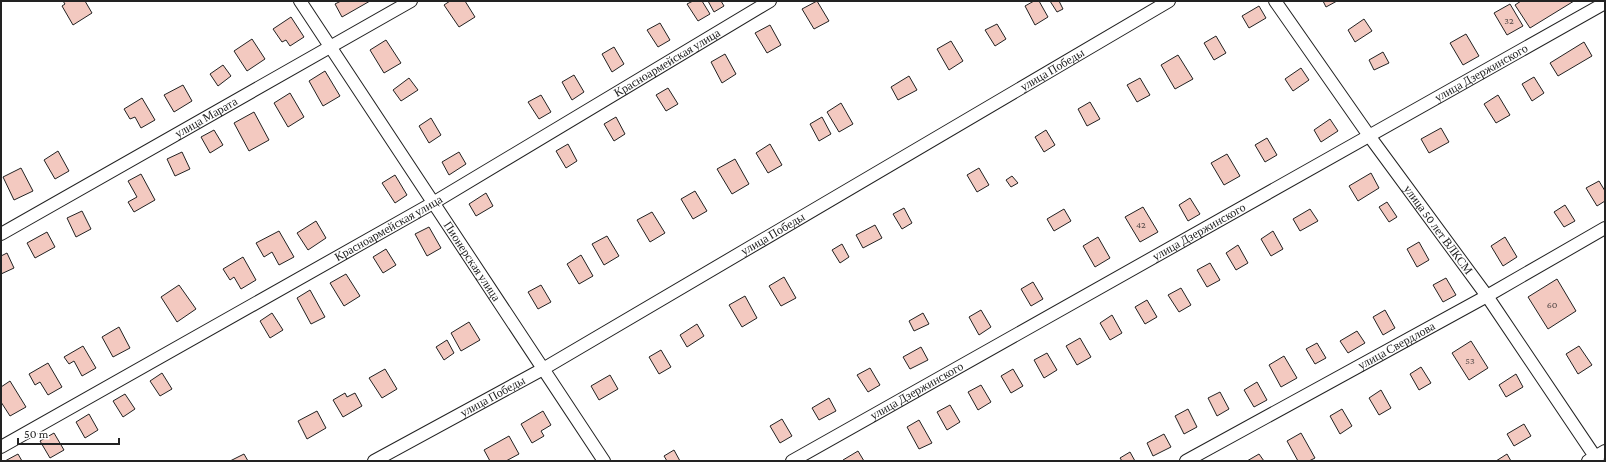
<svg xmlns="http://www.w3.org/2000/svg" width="1606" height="462" viewBox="0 0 1606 462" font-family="'Crimson Pro',serif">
<rect width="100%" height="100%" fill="#fff"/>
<g fill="#f3c9c0" stroke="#222">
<path d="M 63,1 L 85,1 L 92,13 L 73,25 L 62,6 L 65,4 Z"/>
<path d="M 341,1 L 370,1 L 342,17 L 335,4 Z"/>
<path d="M 450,1 L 465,1 L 475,17 L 459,27 L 444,5 Z"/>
<path d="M 693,1 L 702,1 L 710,14 L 698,21 L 687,4 Z"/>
<path d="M 708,1 L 721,1 L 724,6 L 714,12 Z"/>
<path d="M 817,1 L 829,21 L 814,29 L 802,9 Z"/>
<path d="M 1034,1 L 1039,1 L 1048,17 L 1035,25 L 1025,6 Z"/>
<path d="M 1050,1 L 1059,1 L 1063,9 L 1057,12 Z"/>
<path d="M 1323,1 L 1337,1 L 1326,7 Z"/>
<path d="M 1521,1 L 1574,1 L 1530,28 L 1515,5 Z"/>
<path d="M 1510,4 L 1523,26 L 1507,35 L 1494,13 Z"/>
<path d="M 1259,6 L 1266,18 L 1249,28 L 1242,16 Z"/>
<path d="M 291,17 L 304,37 L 290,46 L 286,40 L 282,42 L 273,29 Z"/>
<path d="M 1364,19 L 1372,31 L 1355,42 L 1348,30 Z"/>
<path d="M 660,23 L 670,40 L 658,47 L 647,30 Z"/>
<path d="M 997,24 L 1006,39 L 995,46 L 985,30 Z"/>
<path d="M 770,25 L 781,45 L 767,53 L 755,33 Z"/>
<path d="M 1466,34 L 1479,56 L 1463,65 L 1450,43 Z"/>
<path d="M 1216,36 L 1226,53 L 1214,60 L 1204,43 Z"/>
<path d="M 252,39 L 265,59 L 247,71 L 234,51 Z"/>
<path d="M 386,40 L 401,63 L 384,73 L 370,50 Z"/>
<path d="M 951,41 L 963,61 L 949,70 L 937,49 Z"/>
<path d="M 1584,42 L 1592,56 L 1558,76 L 1550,63 Z"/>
<path d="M 614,47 L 624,64 L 612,72 L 602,54 Z"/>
<path d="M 1383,52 L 1389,63 L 1374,70 L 1369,60 Z"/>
<path d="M 725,54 L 736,74 L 722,83 L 711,62 Z"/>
<path d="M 1178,55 L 1193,79 L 1175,89 L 1161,65 Z"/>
<path d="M 223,65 L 231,76 L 218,86 L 210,74 Z"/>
<path d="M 1301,68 L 1309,80 L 1293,91 L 1285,79 Z"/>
<path d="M 325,71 L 340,96 L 323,106 L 309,81 Z"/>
<path d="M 574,75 L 584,92 L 572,100 L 562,82 Z"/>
<path d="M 909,76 L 917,90 L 898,100 L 891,87 Z"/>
<path d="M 1534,77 L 1544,93 L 1532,101 L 1522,84 Z"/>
<path d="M 409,78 L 418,90 L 401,101 L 393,90 Z"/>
<path d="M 1140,78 L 1150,95 L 1137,102 L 1127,85 Z"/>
<path d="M 183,85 L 192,101 L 174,112 L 164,95 Z"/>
<path d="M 668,88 L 678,104 L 666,111 L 656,95 Z"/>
<path d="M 290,93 L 304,117 L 288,127 L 274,103 Z"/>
<path d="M 541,95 L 551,112 L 539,119 L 528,102 Z"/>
<path d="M 1498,95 L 1510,115 L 1496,123 L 1484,104 Z"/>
<path d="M 142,98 L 155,120 L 141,128 L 135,117 L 130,119 L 124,109 Z"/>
<path d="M 1090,102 L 1100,119 L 1087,126 L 1078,109 Z"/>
<path d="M 841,103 L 853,124 L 839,132 L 827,112 Z"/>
<path d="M 254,112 L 269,140 L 249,151 L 234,123 Z"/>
<path d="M 616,117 L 625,134 L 614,141 L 604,124 Z"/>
<path d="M 822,117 L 831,134 L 819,141 L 810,124 Z"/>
<path d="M 431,118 L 441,135 L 429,143 L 419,126 Z"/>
<path d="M 1330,119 L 1338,131 L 1321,142 L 1314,130 Z"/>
<path d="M 1441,128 L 1449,142 L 1429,153 L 1421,139 Z"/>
<path d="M 214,130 L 223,145 L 210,153 L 201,137 Z"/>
<path d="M 1046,130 L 1055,145 L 1044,152 L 1035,137 Z"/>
<path d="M 1267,138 L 1277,155 L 1265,162 L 1255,145 Z"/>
<path d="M 568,144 L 577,161 L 566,168 L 556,151 Z"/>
<path d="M 770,144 L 782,165 L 768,173 L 756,153 Z"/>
<path d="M 58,151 L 69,171 L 55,179 L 44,160 Z"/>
<path d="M 182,152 L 190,169 L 175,176 L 167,159 Z"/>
<path d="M 459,152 L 466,164 L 449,175 L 442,162 Z"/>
<path d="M 1227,154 L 1240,176 L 1224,185 L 1211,163 Z"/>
<path d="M 735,159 L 749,184 L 732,194 L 717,169 Z"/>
<path d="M 21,168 L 33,191 L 14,200 L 3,177 Z"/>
<path d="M 979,168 L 989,185 L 977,192 L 967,175 Z"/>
<path d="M 1371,173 L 1379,188 L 1358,201 L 1349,186 Z"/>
<path d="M 141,174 L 155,200 L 134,212 L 128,202 L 137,197 L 128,181 Z"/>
<path d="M 395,175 L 407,195 L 395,203 L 382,183 Z"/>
<path d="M 1012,176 L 1018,183 L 1011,187 L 1006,180 Z"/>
<path d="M 1599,181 L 1605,191 L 1605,201 L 1597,206 L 1586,188 Z"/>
<path d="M 695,191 L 707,211 L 693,219 L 681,199 Z"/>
<path d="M 486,193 L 493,206 L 476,216 L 469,204 Z"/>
<path d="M 1190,198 L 1200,214 L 1188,221 L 1179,205 Z"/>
<path d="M 1387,202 L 1397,217 L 1389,222 L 1379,207 Z"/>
<path d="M 1565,205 L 1575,221 L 1564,227 L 1554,212 Z"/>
<path d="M 1143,207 L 1158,232 L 1140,242 L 1125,217 Z"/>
<path d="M 904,208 L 912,223 L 902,229 L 893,214 Z"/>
<path d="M 1064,209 L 1071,221 L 1054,231 L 1047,219 Z"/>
<path d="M 1310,209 L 1318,221 L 1300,231 L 1293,219 Z"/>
<path d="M 82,211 L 91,229 L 76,237 L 67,218 Z"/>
<path d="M 652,212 L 665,233 L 650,242 L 637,220 Z"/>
<path d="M 316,221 L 326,238 L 308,250 L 297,233 Z"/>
<path d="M 875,225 L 882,238 L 863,248 L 856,235 Z"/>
<path d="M 429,227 L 441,248 L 427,256 L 415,234 Z"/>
<path d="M 279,231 L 294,257 L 279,265 L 272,252 L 264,257 L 256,243 Z"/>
<path d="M 1273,231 L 1283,249 L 1271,256 L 1261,239 Z"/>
<path d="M 47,232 L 55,247 L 35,258 L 27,243 Z"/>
<path d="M 607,236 L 619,256 L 604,265 L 592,244 Z"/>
<path d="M 1098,237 L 1110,258 L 1095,267 L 1083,246 Z"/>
<path d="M 1505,237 L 1517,257 L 1503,266 L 1491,246 Z"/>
<path d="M 1419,242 L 1429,260 L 1417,267 L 1407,249 Z"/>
<path d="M 842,244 L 849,257 L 840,263 L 832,250 Z"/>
<path d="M 1238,245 L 1248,263 L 1236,270 L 1226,253 Z"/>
<path d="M 386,249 L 396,265 L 383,273 L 373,257 Z"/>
<path d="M 7,253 L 14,268 L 1,274 L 1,256 Z"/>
<path d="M 581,255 L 593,276 L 579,284 L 567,264 Z"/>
<path d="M 243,257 L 256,280 L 241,289 L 234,277 L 230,280 L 223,269 Z"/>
<path d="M 1210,263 L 1220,280 L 1207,287 L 1197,270 Z"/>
<path d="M 346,274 L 360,296 L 344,306 L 330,283 Z"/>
<path d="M 784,277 L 796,298 L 781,306 L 769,286 Z"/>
<path d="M 1446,278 L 1456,295 L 1443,302 L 1433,285 Z"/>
<path d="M 1557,279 L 1576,311 L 1548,329 L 1528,297 Z"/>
<path d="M 1033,282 L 1043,299 L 1031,306 L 1021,289 Z"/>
<path d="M 179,285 L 196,309 L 177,322 L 161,297 Z"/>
<path d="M 541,285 L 551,302 L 538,309 L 528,292 Z"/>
<path d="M 1181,288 L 1191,305 L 1179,312 L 1168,295 Z"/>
<path d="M 310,290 L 325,317 L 311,324 L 297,298 Z"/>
<path d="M 745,296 L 757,318 L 742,327 L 729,305 Z"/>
<path d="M 1147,300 L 1157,317 L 1145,324 L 1135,307 Z"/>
<path d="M 981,310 L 991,327 L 979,335 L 969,317 Z"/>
<path d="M 1385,310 L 1395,328 L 1383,335 L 1373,317 Z"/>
<path d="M 272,313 L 283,330 L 270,338 L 260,321 Z"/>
<path d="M 923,313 L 929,324 L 914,331 L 909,321 Z"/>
<path d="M 1112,315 L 1122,333 L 1110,340 L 1100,323 Z"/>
<path d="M 469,322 L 480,340 L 461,351 L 451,333 Z"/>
<path d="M 697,324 L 704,336 L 687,347 L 680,335 Z"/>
<path d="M 119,327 L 130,348 L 113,357 L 102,337 Z"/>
<path d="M 1357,331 L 1365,343 L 1348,353 L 1340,341 Z"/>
<path d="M 1080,338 L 1091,357 L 1077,365 L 1066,346 Z"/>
<path d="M 447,340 L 454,353 L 444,360 L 436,347 Z"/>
<path d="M 1471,341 L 1488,368 L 1469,380 L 1452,353 Z"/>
<path d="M 1317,343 L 1326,358 L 1315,364 L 1306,349 Z"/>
<path d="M 83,346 L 96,368 L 82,376 L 74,361 L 69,364 L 64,357 Z"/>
<path d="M 1579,346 L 1592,365 L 1578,374 L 1566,354 Z"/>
<path d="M 921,347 L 928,360 L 910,369 L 903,357 Z"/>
<path d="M 661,350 L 671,367 L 659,374 L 649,357 Z"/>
<path d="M 1047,353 L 1057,370 L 1044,378 L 1034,360 Z"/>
<path d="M 1284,356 L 1297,378 L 1281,387 L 1269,365 Z"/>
<path d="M 48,363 L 62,387 L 48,395 L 40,382 L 35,385 L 29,374 Z"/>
<path d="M 1421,367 L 1431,383 L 1419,390 L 1410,374 Z"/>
<path d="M 870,368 L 880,385 L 868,392 L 857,375 Z"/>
<path d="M 385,369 L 397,389 L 382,398 L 369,378 Z"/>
<path d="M 1013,369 L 1023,386 L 1011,393 L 1001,376 Z"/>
<path d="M 162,373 L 172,389 L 160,396 L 150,381 Z"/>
<path d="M 1516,374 L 1523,387 L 1506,397 L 1499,385 Z"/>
<path d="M 610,375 L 618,389 L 599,400 L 591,386 Z"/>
<path d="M 10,381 L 26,407 L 10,416 L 1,402 L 1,387 Z"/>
<path d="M 1257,382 L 1267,400 L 1254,407 L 1244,390 Z"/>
<path d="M 981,385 L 991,402 L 978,410 L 968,392 Z"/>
<path d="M 1381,390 L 1391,408 L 1379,415 L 1369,398 Z"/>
<path d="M 1220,392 L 1229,409 L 1217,416 L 1208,398 Z"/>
<path d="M 345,393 L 347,397 L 355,393 L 362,406 L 343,417 L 333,400 Z"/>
<path d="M 125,394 L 135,409 L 123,417 L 113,401 Z"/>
<path d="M 829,398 L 836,411 L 819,420 L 812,408 Z"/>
<path d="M 950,405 L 960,422 L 947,430 L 937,412 Z"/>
<path d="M 1188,409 L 1197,427 L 1184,434 L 1175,416 Z"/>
<path d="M 1342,409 L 1352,426 L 1340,434 L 1330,416 Z"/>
<path d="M 317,411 L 326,428 L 307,439 L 298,421 Z"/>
<path d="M 543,411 L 551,425 L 541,431 L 544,436 L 532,443 L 521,424 Z"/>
<path d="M 89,414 L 98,430 L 85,438 L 76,422 Z"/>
<path d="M 782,419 L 792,436 L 780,443 L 770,426 Z"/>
<path d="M 919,420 L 932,443 L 919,449 L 907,427 Z"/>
<path d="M 1524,424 L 1531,436 L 1514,446 L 1507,434 Z"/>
<path d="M 54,433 L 64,450 L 50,458 L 40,441 Z"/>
<path d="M 1301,433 L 1315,458 L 1309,461 L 1298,461 L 1287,441 Z"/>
<path d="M 1164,434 L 1171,447 L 1153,456 L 1147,443 Z"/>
<path d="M 509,436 L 519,454 L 506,461 L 490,461 L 484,450 Z"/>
<path d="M 674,450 L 680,461 L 667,461 L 664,456 Z"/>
<path d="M 858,451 L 864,461 L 843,461 L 843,460 Z"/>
<path d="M 1130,452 L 1135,461 L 1122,461 L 1120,458 Z"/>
<path d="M 18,454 L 22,461 L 5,461 Z"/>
<path d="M 244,454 L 248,461 L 230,461 Z"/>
<path d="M 1259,454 L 1264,461 L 1247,461 Z"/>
<path d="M 1507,454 L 1511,461 L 1496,461 Z"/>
</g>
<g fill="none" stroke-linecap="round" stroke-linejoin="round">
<defs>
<g id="minor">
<path id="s1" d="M 300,1 L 604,461"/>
<path id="s2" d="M 1275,1 L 1370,137 L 1487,296 L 1598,461"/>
<path id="s3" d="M 1,234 L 411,1"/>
<path id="s4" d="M 1,447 L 433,203 L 770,1"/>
<path id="s5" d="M 374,461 L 543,369 L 1169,1"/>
<path id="s6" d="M 792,461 L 1605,3"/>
<path id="s7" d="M 1186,461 L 1487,296 L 1605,228"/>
<path d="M 1588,461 L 1605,451"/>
</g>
</defs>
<use href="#minor" stroke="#222" stroke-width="14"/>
<use href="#minor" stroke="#fff" stroke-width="12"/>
</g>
<g text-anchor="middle" stroke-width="3" stroke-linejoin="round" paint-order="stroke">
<g font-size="10" fill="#564c4a">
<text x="1509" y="24">32</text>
<text x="1141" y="228">42</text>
<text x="1552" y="308">60</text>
<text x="1470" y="364">53</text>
</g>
<g font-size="12" fill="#222" stroke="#fff">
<text dy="4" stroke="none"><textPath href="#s4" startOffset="769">Красноармейская улица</textPath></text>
<text dy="4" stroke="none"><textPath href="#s5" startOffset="783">улица Победы</textPath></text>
<text dy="4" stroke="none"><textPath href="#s6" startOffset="791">улица Дзержинского</textPath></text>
<text dy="4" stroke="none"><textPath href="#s3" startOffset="236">улица Марата</textPath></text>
<text dy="4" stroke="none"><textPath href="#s4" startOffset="445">Красноармейская улица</textPath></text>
<text dy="4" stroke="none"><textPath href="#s2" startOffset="281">улица 50 лет ВЛКСМ</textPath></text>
<text dy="4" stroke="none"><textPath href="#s6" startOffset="467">улица Дзержинского</textPath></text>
<text dy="4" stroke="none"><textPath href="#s5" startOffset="459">улица Победы</textPath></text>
<text dy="4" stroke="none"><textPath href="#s1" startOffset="312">Пионерская улица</textPath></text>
<text dy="4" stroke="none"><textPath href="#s7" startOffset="240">улица Свердлова</textPath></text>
<text dy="4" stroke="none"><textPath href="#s6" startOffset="143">улица Дзержинского</textPath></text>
<text dy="4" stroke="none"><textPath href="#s5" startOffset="135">улица Победы</textPath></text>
</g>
</g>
<rect width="1606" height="462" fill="none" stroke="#222222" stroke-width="4"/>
<path d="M18 438v6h101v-6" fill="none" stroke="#222222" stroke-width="2"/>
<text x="24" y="438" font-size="12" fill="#222222" stroke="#ffffff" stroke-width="3" paint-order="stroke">50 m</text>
</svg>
